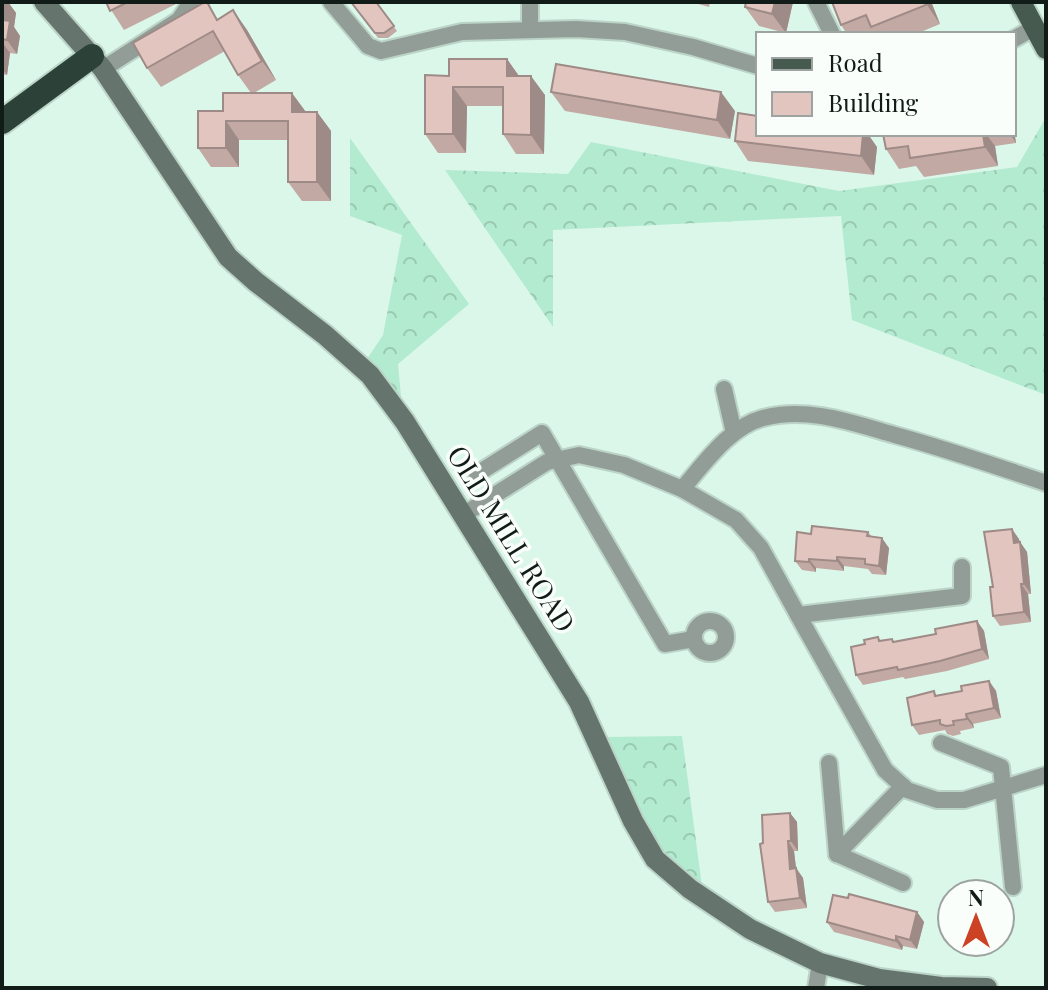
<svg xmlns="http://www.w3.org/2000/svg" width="1048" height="990" viewBox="0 0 1048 990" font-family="'Playfair Display',serif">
<defs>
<pattern id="forest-crowns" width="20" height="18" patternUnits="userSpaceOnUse" patternTransform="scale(2)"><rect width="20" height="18" fill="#b3ebd0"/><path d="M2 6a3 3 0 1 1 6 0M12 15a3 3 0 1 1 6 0" fill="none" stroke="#99c9b2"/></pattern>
</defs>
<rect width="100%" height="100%" fill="#dbf7e9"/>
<g fill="url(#forest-crowns)">
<path d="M 1045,119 L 1046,395 L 852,320 L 841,216 L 553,230 L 553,327 L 445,170 L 568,174 L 591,142 L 839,191 L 1017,167 Z"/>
<path d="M 350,138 L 469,304 L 398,364 L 402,407 L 367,359 L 383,335 L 402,235 L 350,216 Z"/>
<path d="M 682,736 L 703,894 L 666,859 L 639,819 L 603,737 Z"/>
</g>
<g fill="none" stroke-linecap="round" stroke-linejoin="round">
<defs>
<g id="street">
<path d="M 331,2 L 368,46 L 381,51 L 462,32 L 576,29 L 625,32 L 693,47 L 758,66"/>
<path d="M 816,2 L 832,34"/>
<path d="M 530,30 L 530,2"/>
<path d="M 1014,39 L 1035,27"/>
<path d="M 103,69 L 179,20 L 191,2"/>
<path d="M 724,389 L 734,433"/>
<path d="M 477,474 L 542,433 L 665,644 L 694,639"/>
<path d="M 682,489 C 704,464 729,427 763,418 C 807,406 853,423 895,435 C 946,449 996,466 1046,483"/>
<path d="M 463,515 L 547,462 L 579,455 L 624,465 L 682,489 L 736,520 L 761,548 L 798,615 L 962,596 L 962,567"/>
<path d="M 798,615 L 885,770 L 907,790 L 937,800 L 964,800 L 1046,775"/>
<circle cx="710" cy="637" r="16"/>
<path d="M 941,743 L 1001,767 L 1013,887"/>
<path d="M 829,763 L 837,854"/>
<path d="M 837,854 L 903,786"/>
<path d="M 837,854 L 903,883"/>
<path d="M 816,988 L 820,963"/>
</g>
<path id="secondary" d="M 44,2 L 103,69 L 228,257 L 256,282 L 325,335 L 370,375 L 405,422 L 579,702 L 633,821 L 655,859 L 690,889 L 750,929 L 820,963 L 879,979 L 941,987 L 987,988"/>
<path id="primary" d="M 1021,2 L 1046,49"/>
<path id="highway" d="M 2,122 L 92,56"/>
</defs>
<use href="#street" stroke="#bbd4c7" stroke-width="20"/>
<use href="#secondary" stroke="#bbd4c7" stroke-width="24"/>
<use href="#primary" stroke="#bbd4c7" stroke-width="24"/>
<use href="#highway" stroke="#bbd4c7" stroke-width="28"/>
<use href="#street" stroke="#929d97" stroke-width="16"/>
<use href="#secondary" stroke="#65756d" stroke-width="20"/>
<use href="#primary" stroke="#465a50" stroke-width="20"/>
<use href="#highway" stroke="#2c4238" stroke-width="24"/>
</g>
<g fill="#c2a9a4">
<path d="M 2,2 L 8,2 L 16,13 L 14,27 L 20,36 L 17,54 L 10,53 L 7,75 L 2,74 Z"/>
<path d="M 106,2 L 175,2 L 176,4 L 124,30 Z"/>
<path d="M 351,2 L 376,2 L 397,31 L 388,38 L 378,38 Z"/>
<path d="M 691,2 L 710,2 L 709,7 Z"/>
<path d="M 793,2 L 786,33 L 759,26 L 745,7 Z"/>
<path d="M 832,2 L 938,2 L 932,4 L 940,24 L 916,34 L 847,34 L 841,25 Z"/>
<path d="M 233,10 L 247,30 L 276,80 L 254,93 L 306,112 L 317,112 L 331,131 L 331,201 L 302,201 L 288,182 L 288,140 L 239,140 L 239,167 L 211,167 L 198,148 L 223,111 L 251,93 L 238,75 L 225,51 L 161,87 L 147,68 L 218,19 Z"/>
<path d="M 507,59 L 519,76 L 545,95 L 544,154 L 516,154 L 503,134 L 503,106 L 467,106 L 466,153 L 438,153 L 425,134 L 449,76 Z"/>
<path d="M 551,92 L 735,111 L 730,139 L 565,111 Z"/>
<path d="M 883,134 L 1014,134 L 1016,143 L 995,146 L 998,166 L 924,177 L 916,166 L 899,169 L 886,149 Z"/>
<path d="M 735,141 L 877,147 L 874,175 L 748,161 Z"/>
<path d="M 868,532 L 872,537 L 889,548 L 886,575 L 872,574 L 868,569 L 844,566 L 844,571 L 816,568 L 816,572 L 802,570 L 795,561 L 811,534 Z"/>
<path d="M 1019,539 L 1020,542 L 1027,552 L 1031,594 L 1028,594 L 1031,622 L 1000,626 L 993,616 L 993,587 Z"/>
<path d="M 977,621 L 984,631 L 989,659 L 947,671 L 905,679 L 903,677 L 863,685 L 856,675 L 865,644 L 878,637 L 881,641 L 894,642 L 936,634 Z"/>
<path d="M 989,681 L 996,691 L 1001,718 L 973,724 L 974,728 L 960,731 L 961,734 L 953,736 L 947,734 L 945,730 L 919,735 L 912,725 L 934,691 L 937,696 L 962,691 Z"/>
<path d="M 790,813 L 797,822 L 798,851 L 794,851 L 796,868 L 803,878 L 807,908 L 775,912 L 768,902 L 763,843 Z"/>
<path d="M 917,912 L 924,922 L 917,949 L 903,946 L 902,950 L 834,932 L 827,922 Z"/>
</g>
<g fill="#9e8a86">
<path d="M 5,2 L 8,2 L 16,13 L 14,27 L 20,36 L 17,54 L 7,40 L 2,20 Z"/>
<path d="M 775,2 L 793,2 L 786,33 L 772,14 Z"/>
<path d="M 925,2 L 930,2 L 932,4 L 940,24 Z"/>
<path d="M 233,10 L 247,30 L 276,80 L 262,61 Z"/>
<path d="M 2,42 L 10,53 L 7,75 L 2,68 Z"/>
<path d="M 507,59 L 521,79 L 507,76 Z"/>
<path d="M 531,76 L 545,95 L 544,154 L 531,135 Z"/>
<path d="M 453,87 L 467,106 L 466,153 L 453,134 Z"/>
<path d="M 721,92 L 735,111 L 730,139 L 717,120 Z"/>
<path d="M 292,93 L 306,112 L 292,112 Z"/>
<path d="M 317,112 L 331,131 L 331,201 L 317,182 Z"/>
<path d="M 226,121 L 239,140 L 239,167 L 226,148 Z"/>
<path d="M 1014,129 L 1016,143 L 1010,134 L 1014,134 Z"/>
<path d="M 863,134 L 868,134 L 877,147 L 874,175 L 861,156 Z"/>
<path d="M 983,134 L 986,134 L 995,146 L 998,166 L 985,147 Z"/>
<path d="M 1012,529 L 1019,539 L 1021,553 L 1014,543 Z"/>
<path d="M 882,538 L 889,548 L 886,575 L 879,566 Z"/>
<path d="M 1020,542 L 1027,552 L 1031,594 L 1024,584 Z"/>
<path d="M 837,557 L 844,566 L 844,571 L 837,561 Z"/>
<path d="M 809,559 L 816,568 L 816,572 L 809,562 Z"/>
<path d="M 1021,584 L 1028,594 L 1031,622 L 1024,612 Z"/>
<path d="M 977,621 L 984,631 L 989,659 L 982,649 Z"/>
<path d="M 989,681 L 996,691 L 1001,718 L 994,708 Z"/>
<path d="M 966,714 L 973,724 L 974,728 L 967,719 Z"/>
<path d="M 790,813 L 797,822 L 798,851 L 791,841 Z"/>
<path d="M 788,841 L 794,851 L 796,868 L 803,878 L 807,908 L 800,898 L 790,869 Z"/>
<path d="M 917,912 L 924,922 L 917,949 L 910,940 Z"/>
<path d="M 896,936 L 903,946 L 902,950 L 896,941 Z"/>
</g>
<g fill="#e2c5bf" stroke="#9e8a86" stroke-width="2">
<path d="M 2,2 L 5,2 L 2,20 L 10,21 L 7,40 L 2,39 Z"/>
<path d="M 106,2 L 128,2 L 110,11 Z"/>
<path d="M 205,2 L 207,2 L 217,20 L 233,10 L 262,61 L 238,75 L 213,31 L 147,68 L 133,43 Z"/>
<path d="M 351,2 L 376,2 L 394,26 L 384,33 L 375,33 Z"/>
<path d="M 746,2 L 775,2 L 772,14 L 745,7 Z"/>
<path d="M 832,2 L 925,2 L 926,5 L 871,27 L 866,15 L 841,25 Z"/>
<path d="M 449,59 L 507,59 L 507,76 L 531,76 L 531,135 L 503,134 L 503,87 L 453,87 L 453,134 L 425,134 L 425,75 L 449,76 Z"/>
<path d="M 556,64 L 721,92 L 717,120 L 551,92 Z"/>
<path d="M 223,93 L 292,93 L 292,112 L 317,112 L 317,182 L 288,182 L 288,121 L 226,121 L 226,148 L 198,148 L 198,111 L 223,111 Z"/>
<path d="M 738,113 L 758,116 L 758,134 L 863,134 L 861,156 L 735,141 Z"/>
<path d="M 883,134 L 983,134 L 985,147 L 910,158 L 908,146 L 886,149 Z"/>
<path d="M 812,526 L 868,532 L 867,536 L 882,538 L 879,566 L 865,564 L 865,559 L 837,557 L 837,561 L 809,559 L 809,562 L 795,561 L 797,532 L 811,534 Z"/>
<path d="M 1012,529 L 1014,543 L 1020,542 L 1024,584 L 1021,584 L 1024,612 L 993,616 L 990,587 L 993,587 L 984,532 Z"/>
<path d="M 977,621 L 982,649 L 940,661 L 898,670 L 897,667 L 856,675 L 851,647 L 865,644 L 864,640 L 878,637 L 879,641 L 892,639 L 893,642 L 936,634 L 935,629 Z"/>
<path d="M 989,681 L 994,708 L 966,714 L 967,719 L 953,721 L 954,725 L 946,726 L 940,724 L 940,720 L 912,725 L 907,698 L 934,691 L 935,696 L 962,691 L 961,686 Z"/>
<path d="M 790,813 L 791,841 L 788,841 L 790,869 L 796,868 L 800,898 L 768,902 L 760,844 L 763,843 L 762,815 Z"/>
<path d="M 849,894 L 917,912 L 910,940 L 896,936 L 896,941 L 827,922 L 833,895 L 848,898 Z"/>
</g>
<g text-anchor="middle" stroke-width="7" stroke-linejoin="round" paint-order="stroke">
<g font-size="28" fill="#111b17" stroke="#f9fefb">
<text transform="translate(511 539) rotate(58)" y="10">OLD MILL ROAD</text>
</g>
</g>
<rect width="1048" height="990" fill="none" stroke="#111b17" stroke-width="8"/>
<rect x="756" y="32" width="260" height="104" fill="#f9fefb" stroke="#9ca3a0" stroke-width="2"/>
<rect x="772" y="58" width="40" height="12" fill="#465a50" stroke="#9ca3a0" stroke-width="2"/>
<text x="828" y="72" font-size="24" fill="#111b17">Road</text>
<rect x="772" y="92" width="40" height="24" fill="#e2c5bf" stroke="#9ca3a0" stroke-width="2"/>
<text x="828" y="112" font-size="24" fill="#111b17">Building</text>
<g transform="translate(976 918)"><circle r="38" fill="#f9fefb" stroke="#9ca3a0" stroke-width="2"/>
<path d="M0-6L14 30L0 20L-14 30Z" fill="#cc4224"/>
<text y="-12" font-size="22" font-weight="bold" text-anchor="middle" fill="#111b17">N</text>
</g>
</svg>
